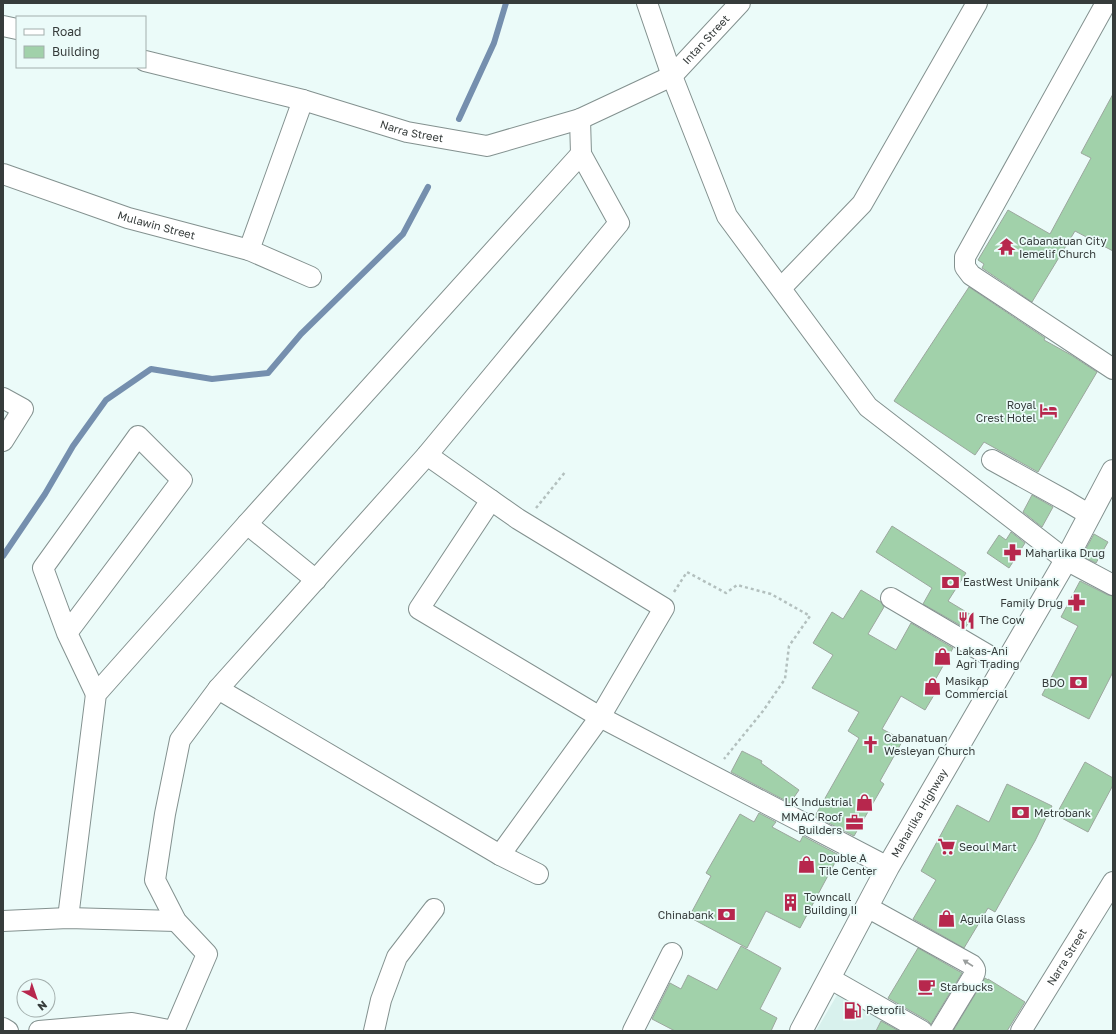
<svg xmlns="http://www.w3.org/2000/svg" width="1116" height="1034" viewBox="0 0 1116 1034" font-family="'Golos Text',sans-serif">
<rect width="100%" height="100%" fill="#ebfbf9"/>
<path fill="#d8f1ed" d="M 840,990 L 915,1031 L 816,1031 Z"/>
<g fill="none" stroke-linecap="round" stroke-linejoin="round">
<g stroke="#758fae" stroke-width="6">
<path d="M 459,119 L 494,43 L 506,3"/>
<path d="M 3,556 L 45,494 L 73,446 L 106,400 L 151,369 L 212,379 L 268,373 L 301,334 L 403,234 L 428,187"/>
</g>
</g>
<g fill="#a1d1aa" stroke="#9ca79e">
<path d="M 1113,94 L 1113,251 L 1075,231 L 1032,302 L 982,268 L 984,264 L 978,260 L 1008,210 L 1050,234 L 1091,158 L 1081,153 Z"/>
<path d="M 969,287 L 1045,338 L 1044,340 L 1071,355 L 1097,372 L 1038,472 L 984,442 L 975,455 L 894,401 Z"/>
<path d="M 1032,495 L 1053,507 L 1042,527 L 1023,512 Z"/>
<path d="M 892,526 L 966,573 L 948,601 L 973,616 L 965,628 L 923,604 L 932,588 L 876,552 Z"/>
<path d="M 1011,532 L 1025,543 L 1009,568 L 987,553 L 999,535 L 1006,540 Z"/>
<path d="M 1094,534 L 1108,542 L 1096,563 L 1082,556 Z"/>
<path d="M 1080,581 L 1108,595 L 1113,596 L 1113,672 L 1089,719 L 1042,695 L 1078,626 L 1061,617 Z"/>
<path d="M 861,590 L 881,602 L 884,607 L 868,634 L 896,650 L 911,623 L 953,648 L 934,682 L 940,685 L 925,710 L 901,696 L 882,729 L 903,740 L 880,781 L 884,784 L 854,836 L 815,816 L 859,738 L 848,731 L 859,712 L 812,688 L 833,655 L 813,643 L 832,612 L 843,619 Z"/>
<path d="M 742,751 L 762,761 L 761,763 L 799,790 L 790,803 L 731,772 Z"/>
<path d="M 1085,762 L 1113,778 L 1113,785 L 1088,832 L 1056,815 Z"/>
<path d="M 1007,784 L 1052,806 L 1035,841 L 995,912 L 988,908 L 964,948 L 913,919 L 936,880 L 921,871 L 957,805 L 989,822 Z"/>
<path d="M 759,813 L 776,822 L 772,827 L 800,842 L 803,836 L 839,855 L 800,928 L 766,911 L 747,948 L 689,917 L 711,876 L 706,873 L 740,814 L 754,822 Z"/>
<path d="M 741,946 L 781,968 L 760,1009 L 777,1018 L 771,1031 L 675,1031 L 652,1019 L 670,983 L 681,989 L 688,975 L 717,990 Z"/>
<path d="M 918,948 L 962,973 L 931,1024 L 928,1021 L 888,998 Z"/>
<path d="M 985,978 L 988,980 L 988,979 L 1025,1002 L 1007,1031 L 953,1031 Z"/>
<path d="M 881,1021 L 899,1031 L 876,1031 Z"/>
</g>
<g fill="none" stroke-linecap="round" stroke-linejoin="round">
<defs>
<g id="minor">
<path d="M 647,3 L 672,76 L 727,216 L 868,407 L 1066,560 L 1113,585"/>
<path d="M 1106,3 L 965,257 L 965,267 L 971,275 L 1113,369"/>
<path d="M 3,26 L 17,29"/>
<path id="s1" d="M 145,61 L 303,100 L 407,132 L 487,146 L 580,119 L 672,76 L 740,3"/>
<path id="s2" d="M 3,174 L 128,218 L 249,250 L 311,277"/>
<path d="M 249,250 L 303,100"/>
<path d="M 781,288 L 862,204 L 977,3"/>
<path d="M 3,398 L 23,409 L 3,441"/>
<path d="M 427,455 L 518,519 L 664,608 L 600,717 L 500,855"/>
<path d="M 992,460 L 1068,502 L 1090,515"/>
<path d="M 491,500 L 419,609 L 600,717 L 888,867"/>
<path d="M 247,524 L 316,580"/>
<path d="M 891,598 L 1005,665"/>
<path d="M 67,633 L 182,480 L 138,436 L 43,568 L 67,633 L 96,694"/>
<path d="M 218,689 L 500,855 L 538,874"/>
<path d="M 867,907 L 972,965 C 975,968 976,971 974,975 L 940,1031"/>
<path d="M 68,918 L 96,694 L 247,524 L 581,154"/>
<path d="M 3,921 L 68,918 L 176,921"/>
<path d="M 829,978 L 922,1031"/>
<path d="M 3,1028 L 8,1031"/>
<path d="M 39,1031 L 132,1023 L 174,1031"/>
<path d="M 174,1031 L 207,954 L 176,921 L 155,880 L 165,814 L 180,740 L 218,689 L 427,455 L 619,223 L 581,154 L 580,119"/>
<path d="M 374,1031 L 381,1000 L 397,957 L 434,909"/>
<path d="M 633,1031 L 672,953"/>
<path id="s3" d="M 1021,1031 L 1113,882"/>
</g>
<g id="major">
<path id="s4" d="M 801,1031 L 888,867 L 1066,560 L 1113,471"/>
</g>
</defs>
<use href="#minor" stroke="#83918f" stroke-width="22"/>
<use href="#major" stroke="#83918f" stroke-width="24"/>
<g stroke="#b3c0be" stroke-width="2.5" stroke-dasharray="3 3" stroke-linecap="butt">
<path d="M 536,508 L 566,471"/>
<path d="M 674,592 L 687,572 L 726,593 L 737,585 L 771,594 L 810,616 L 789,646 L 785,679 L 763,711 L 724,759"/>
</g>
<use href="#minor" stroke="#fff" stroke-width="20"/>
<use href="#major" stroke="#fff" stroke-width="22"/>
</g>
<defs><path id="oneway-solid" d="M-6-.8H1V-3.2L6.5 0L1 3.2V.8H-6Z"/></defs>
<use fill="#9a9e9d" href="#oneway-solid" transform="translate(968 963) rotate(-147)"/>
<defs>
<symbol id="temple-bare" viewBox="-9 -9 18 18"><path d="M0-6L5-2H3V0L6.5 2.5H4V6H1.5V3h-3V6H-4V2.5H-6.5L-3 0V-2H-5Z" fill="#b7274d" stroke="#ebfbf9" stroke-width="2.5" paint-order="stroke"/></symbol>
<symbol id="hotel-bare" viewBox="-9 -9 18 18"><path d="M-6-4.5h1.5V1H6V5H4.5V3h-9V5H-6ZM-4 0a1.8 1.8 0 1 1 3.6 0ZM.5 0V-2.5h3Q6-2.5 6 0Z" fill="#b7274d" stroke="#ebfbf9" stroke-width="2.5" paint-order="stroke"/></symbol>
<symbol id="pharmacy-bare" viewBox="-9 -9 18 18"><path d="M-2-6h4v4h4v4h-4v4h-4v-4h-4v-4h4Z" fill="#b7274d" stroke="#ebfbf9" stroke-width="2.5" paint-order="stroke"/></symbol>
<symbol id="bank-bare" viewBox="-9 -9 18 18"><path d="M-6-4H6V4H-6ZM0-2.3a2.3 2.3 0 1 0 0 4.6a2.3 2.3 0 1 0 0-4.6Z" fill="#b7274d" stroke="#ebfbf9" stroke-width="2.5" paint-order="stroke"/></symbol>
<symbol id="restaurant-bare" viewBox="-9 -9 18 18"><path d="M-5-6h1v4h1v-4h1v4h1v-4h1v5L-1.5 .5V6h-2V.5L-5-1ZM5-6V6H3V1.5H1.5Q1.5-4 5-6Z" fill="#b7274d" stroke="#ebfbf9" stroke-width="2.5" paint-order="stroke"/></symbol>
<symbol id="shop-bare" viewBox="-9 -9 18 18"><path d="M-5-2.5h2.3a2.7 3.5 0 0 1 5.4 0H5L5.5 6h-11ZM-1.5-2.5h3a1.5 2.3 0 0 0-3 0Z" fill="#b7274d" stroke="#ebfbf9" stroke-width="2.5" paint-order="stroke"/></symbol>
<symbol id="church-bare" viewBox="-9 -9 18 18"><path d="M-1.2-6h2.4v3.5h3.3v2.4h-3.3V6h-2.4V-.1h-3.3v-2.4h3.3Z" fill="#b7274d" stroke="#ebfbf9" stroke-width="2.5" paint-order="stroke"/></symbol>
<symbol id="office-bare" viewBox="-9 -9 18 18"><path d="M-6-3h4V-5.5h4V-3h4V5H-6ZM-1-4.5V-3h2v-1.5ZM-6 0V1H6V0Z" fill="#b7274d" stroke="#ebfbf9" stroke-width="2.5" paint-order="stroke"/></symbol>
<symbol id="supermarket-bare" viewBox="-9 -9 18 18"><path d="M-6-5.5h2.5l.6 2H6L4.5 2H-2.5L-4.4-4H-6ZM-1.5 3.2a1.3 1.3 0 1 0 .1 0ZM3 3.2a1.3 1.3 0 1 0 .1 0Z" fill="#b7274d" stroke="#ebfbf9" stroke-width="2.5" paint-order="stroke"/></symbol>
<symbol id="building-bare" viewBox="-9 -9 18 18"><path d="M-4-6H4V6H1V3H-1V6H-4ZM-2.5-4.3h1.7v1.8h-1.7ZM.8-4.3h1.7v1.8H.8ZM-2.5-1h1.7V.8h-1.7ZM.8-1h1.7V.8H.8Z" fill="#b7274d" stroke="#ebfbf9" stroke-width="2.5" paint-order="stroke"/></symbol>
<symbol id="cafe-bare" viewBox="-9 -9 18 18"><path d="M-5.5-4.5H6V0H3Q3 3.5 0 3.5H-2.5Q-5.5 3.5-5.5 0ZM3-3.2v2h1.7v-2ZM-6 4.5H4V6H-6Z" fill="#b7274d" stroke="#ebfbf9" stroke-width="2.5" paint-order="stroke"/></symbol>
<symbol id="fuel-bare" viewBox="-9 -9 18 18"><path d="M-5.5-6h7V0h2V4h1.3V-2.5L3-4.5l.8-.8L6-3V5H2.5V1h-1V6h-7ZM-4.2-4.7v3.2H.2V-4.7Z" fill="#b7274d" stroke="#ebfbf9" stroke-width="2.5" paint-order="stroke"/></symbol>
</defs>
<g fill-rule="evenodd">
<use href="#temple-bare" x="994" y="234" width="25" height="25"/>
<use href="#hotel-bare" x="1036" y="398" width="25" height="25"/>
<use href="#pharmacy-bare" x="1000" y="540" width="25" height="25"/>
<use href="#bank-bare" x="938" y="570" width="25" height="25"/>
<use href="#pharmacy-bare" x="1064" y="590" width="25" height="25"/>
<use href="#restaurant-bare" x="954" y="608" width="25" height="25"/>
<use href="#shop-bare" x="930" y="644" width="25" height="25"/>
<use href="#bank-bare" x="1066" y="670" width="25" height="25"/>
<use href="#shop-bare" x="920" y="674" width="25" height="25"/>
<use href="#church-bare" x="858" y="732" width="25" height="25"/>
<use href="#shop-bare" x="852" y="790" width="25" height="25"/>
<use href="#bank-bare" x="1008" y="800" width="25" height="25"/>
<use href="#office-bare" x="842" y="810" width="25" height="25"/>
<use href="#supermarket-bare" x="934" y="834" width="25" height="25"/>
<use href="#shop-bare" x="794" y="852" width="25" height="25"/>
<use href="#building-bare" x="778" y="890" width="25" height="25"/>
<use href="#bank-bare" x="714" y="902" width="25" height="25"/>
<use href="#shop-bare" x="934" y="906" width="25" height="25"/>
<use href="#cafe-bare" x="914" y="974" width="25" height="25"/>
<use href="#fuel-bare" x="840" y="998" width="25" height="25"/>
</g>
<g text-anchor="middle" stroke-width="3.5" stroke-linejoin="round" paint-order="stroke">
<g font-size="11" fill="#363c3b" stroke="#ebfbf9">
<text dy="4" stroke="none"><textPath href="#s1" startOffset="601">Intan Street</textPath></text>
<text dy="4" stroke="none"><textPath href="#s1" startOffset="276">Narra Street</textPath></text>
<text dy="4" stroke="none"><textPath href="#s2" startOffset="162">Mulawin Street</textPath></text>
<text dy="4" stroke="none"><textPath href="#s4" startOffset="248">Maharlika Highway</textPath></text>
<text dy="4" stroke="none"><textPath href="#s3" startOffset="87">Narra Street</textPath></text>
</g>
<g font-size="11" fill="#363c3b" stroke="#ebfbf9" text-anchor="start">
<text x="1019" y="245">Cabanatuan City<tspan x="1019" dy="13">Iemelif Church</tspan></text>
<text x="1036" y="409" text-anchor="end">Royal<tspan x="1036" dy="13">Crest Hotel</tspan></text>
<text x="1025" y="557">Maharlika Drug</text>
<text x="963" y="586">EastWest Unibank</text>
<text x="1063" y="607" text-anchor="end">Family Drug</text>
<text x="979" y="624">The Cow</text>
<text x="956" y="655">Lakas-Ani<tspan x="956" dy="13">Agri Trading</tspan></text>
<text x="945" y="685">Masikap<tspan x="945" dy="13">Commercial</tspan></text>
<text x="1065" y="687" text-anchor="end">BDO</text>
<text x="884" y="742">Cabanatuan<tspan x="884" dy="13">Wesleyan Church</tspan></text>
<text x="852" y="806" text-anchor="end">LK Industrial</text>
<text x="1034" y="817">Metrobank</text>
<text x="842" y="821" text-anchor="end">MMAC Roof<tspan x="842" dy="13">Builders</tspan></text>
<text x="959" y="851">Seoul Mart</text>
<text x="819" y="862">Double A<tspan x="819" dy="13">Tile Center</tspan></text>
<text x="804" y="901">Towncall<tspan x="804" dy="13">Building II</tspan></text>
<text x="714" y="919" text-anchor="end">Chinabank</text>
<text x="960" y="923">Aguila Glass</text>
<text x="940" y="991">Starbucks</text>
<text x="866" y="1014">Petrofil</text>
</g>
</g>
<rect width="1116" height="1034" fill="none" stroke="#363c3b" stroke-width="8"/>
<rect x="16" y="16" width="130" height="52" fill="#ebfbf9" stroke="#a3afad"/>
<rect x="24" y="29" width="20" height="6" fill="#ffffff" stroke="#a3afad"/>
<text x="52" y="36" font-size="12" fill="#363c3b">Road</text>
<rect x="24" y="46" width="20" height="12" fill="#a1d1aa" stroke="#a3afad"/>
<text x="52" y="56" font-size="12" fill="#363c3b">Building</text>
<g transform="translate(36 998) rotate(140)"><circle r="19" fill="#ebfbf9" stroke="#a3afad"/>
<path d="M0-3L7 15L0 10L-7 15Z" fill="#b7274d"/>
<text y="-6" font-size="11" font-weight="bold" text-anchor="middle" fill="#363c3b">N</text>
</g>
</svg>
